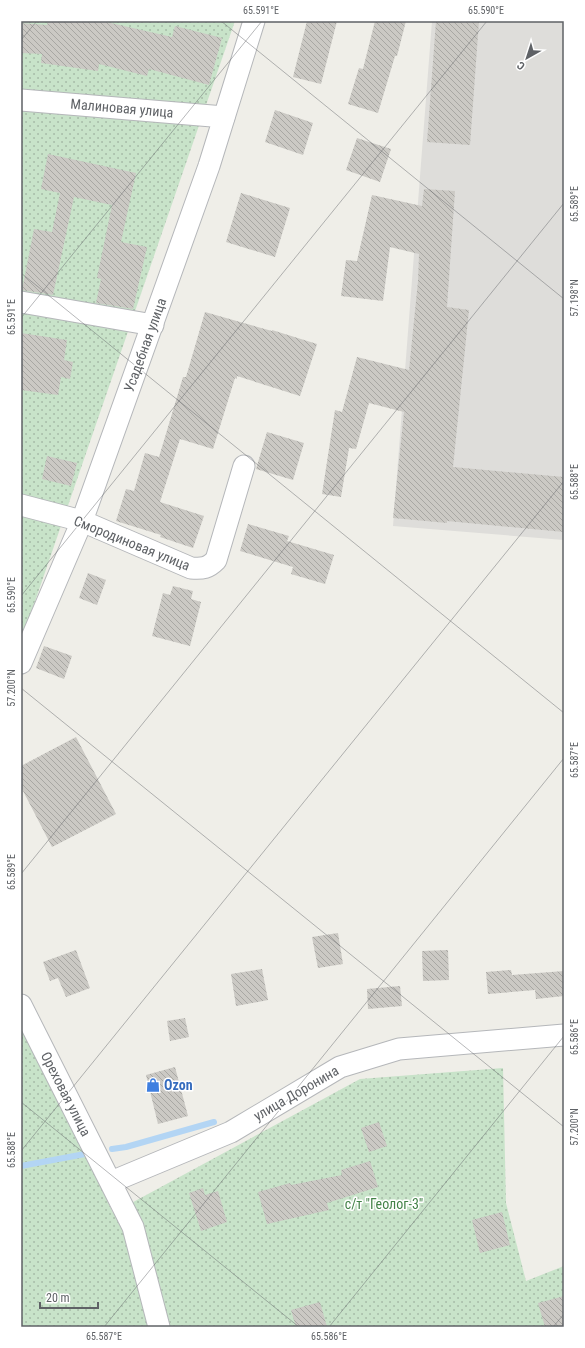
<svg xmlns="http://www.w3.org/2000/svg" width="585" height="1348" viewBox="0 0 585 1348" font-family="'Roboto Condensed',sans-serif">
<defs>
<pattern id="grass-dots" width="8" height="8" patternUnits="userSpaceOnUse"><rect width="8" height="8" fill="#c8e3c9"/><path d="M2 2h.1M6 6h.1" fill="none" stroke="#a6bba7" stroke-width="1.8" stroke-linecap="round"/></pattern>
<pattern id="building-back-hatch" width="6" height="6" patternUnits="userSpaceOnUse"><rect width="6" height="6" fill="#cbc9c4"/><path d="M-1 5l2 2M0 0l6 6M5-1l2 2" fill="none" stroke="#a8a7a3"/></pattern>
</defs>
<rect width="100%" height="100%" fill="#efeee8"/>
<path fill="#deddda" d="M 432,21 L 564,21 L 564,540 L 393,526 Z"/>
<g fill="url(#grass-dots)">
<path d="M 21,21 L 235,21 L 21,642 Z"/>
<path d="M 21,1013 L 113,1213 L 360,1079 L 503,1068 L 506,1203 L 526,1281 L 564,1266 L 564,1327 L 21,1327 Z"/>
</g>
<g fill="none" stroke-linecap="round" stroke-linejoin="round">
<g stroke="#b3d5f4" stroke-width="6">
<path d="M 112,1149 L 126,1147 L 214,1122"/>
<path d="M 21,1166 L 85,1154"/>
</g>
</g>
<g fill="url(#building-back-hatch)">
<path d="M 48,21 L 102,21 L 172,37 L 175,26 L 222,38 L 209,85 L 149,69 L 147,76 L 99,64 L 98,71 L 41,63 L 42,54 L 21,53 L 21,23 L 47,25 Z"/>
<path d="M 307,21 L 337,21 L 321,84 L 293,77 Z"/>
<path d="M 375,21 L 406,21 L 397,56 L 395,56 L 378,113 L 348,104 L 359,68 L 363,69 Z"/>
<path d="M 436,21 L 479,21 L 470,145 L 427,142 Z"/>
<path d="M 275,110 L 313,123 L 303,155 L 265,142 Z"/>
<path d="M 357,138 L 391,149 L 380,182 L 346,170 Z"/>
<path d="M 48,154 L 136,173 L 121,242 L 147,247 L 133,309 L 96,303 L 101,279 L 97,278 L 112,205 L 74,197 L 53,295 L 22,290 L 34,229 L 52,232 L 60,193 L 41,189 Z"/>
<path d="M 424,189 L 455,191 L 447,307 L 469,310 L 453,467 L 564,477 L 564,532 L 447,521 L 447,523 L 393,518 L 404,412 L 369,403 L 356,449 L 349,448 L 341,497 L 322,494 L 335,410 L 342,412 L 357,357 L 409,370 L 418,281 L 419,254 L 390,247 L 383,301 L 341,296 L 346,260 L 357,261 L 372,195 L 422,206 Z"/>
<path d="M 241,193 L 290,208 L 275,257 L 226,242 Z"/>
<path d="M 205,312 L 272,331 L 272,330 L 317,344 L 300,396 L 237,376 L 237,379 L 235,378 L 213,449 L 180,439 L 160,502 L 204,516 L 193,548 L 160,537 L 161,535 L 116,521 L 126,489 L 134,491 L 145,453 L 159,457 L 183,377 L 186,377 Z"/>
<path d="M 21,333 L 67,340 L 64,360 L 73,362 L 70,379 L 61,377 L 58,395 L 21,390 Z"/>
<path d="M 267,432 L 304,443 L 293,480 L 256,469 Z"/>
<path d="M 47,456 L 77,463 L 71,486 L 42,479 Z"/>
<path d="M 248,524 L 289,536 L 287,541 L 334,555 L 325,584 L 291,574 L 293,567 L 240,551 Z"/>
<path d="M 88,573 L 106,580 L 97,605 L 79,598 Z"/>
<path d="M 173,586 L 193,591 L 191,599 L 201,602 L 190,646 L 152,636 L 163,593 L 170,595 Z"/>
<path d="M 44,646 L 72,656 L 64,679 L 36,668 Z"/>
<path d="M 76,737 L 116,814 L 52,847 L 21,787 L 21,766 Z"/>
<path d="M 338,933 L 343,964 L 318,968 L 312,937 Z"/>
<path d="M 76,950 L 90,988 L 66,997 L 58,978 L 50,981 L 43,962 Z"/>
<path d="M 448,950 L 449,980 L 423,981 L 422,951 Z"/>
<path d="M 262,969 L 268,1000 L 236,1006 L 231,974 Z"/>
<path d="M 511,970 L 512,975 L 564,971 L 564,996 L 536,999 L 535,990 L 488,994 L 486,972 Z"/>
<path d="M 400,986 L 402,1006 L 368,1009 L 367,989 Z"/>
<path d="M 185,1018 L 189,1037 L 170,1041 L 167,1021 Z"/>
<path d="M 175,1067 L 188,1116 L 158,1124 L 146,1075 Z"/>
<path d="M 379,1122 L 387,1146 L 369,1152 L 361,1128 Z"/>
<path d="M 370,1161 L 378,1187 L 327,1203 L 329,1210 L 267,1224 L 258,1192 L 290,1183 L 291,1185 L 342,1175 L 341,1170 Z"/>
<path d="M 203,1188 L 205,1195 L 218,1191 L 227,1222 L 201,1231 L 189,1193 Z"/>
<path d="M 502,1212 L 510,1245 L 480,1253 L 472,1220 Z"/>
<path d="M 564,1296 L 564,1327 L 545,1327 L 538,1303 Z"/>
<path d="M 320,1302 L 327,1327 L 296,1327 L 291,1310 Z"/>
</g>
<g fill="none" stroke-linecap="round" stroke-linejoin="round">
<defs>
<g id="street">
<path d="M 21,100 L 224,117"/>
<path d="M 21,302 L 153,325"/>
<path d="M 21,505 L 82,521 L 191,568 C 203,569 208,568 216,560 L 244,466"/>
<path d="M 21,663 L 82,521 L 209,166 L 254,21"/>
<path d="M 21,1005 L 133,1227 L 159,1327"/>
<path d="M 111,1182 L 231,1132 L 340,1067 L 399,1049 L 564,1035"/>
</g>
</defs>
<use href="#street" stroke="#b5b7ba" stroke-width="23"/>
<use href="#street" stroke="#fff" stroke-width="21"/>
</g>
<path fill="none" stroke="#5f6266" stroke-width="1" stroke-opacity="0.45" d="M 221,21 L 564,299M 21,40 L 37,21M 21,273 L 564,713M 21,318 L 262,21M 21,596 L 487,21M 21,688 L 564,1127M 21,874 L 564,203M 21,1102 L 299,1327M 21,1151 L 564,481M 104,1327 L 564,758M 329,1327 L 564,1036M 553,1327 L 564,1314"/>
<defs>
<symbol id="shop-bare" viewBox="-9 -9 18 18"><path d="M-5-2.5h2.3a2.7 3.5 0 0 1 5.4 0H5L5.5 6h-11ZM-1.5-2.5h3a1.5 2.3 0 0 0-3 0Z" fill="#3f7fe0" stroke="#fff" stroke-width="2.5" paint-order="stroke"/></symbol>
</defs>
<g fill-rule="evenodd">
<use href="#shop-bare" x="143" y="1075" width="20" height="20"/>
</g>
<g text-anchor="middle" stroke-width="3" stroke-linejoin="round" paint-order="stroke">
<g font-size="14" fill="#5f6266" stroke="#fff">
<text transform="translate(122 108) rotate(5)" y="5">Малиновая улица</text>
<text transform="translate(145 345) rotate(-70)" y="5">Усадебная улица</text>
<text transform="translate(132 543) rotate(22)" y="5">Смородиновая улица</text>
<text transform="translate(296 1093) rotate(-30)" y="5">улица Доронина</text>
<text transform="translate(66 1094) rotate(63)" y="5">Ореховая улица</text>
</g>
<g font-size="14" font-weight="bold" fill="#366cbe" stroke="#fff" text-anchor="start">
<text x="164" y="1090">Ozon</text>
</g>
<g font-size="14" fill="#428247" stroke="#fff">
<text x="384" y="1209">с/т "Геолог-3"</text>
</g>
</g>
<rect width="585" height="1348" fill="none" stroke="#ffffff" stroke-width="44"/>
<g transform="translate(527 58) rotate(219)" stroke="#ffffff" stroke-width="3" paint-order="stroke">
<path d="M0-3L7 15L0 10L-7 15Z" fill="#5f6266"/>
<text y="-6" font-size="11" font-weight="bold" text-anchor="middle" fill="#5f6266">С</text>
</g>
<path d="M40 1302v6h58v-6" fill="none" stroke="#5f6266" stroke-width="2"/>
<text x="46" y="1302" font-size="12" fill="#5f6266" stroke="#ffffff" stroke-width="3" paint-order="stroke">20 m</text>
<rect x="22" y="22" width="541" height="1304" fill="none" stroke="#5f6266" stroke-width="1.5"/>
<g font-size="10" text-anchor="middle" fill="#5f6266">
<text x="261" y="14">65.591°E</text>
<text x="486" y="14">65.590°E</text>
<text transform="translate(574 204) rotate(-90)" y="4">65.589°E</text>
<text transform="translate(574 298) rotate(-90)" y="4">57.198°N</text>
<text transform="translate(11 317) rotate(-90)" y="4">65.591°E</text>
<text transform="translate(574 482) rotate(-90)" y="4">65.588°E</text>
<text transform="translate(11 595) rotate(-90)" y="4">65.590°E</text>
<text transform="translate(11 688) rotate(-90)" y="4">57.200°N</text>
<text transform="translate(574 760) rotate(-90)" y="4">65.587°E</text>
<text transform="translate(11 872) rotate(-90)" y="4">65.589°E</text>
<text transform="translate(574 1037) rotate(-90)" y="4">65.586°E</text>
<text transform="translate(574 1127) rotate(-90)" y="4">57.200°N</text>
<text transform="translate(11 1150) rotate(-90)" y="4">65.588°E</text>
<text x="104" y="1340">65.587°E</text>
<text x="329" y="1340">65.586°E</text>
</g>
</svg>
